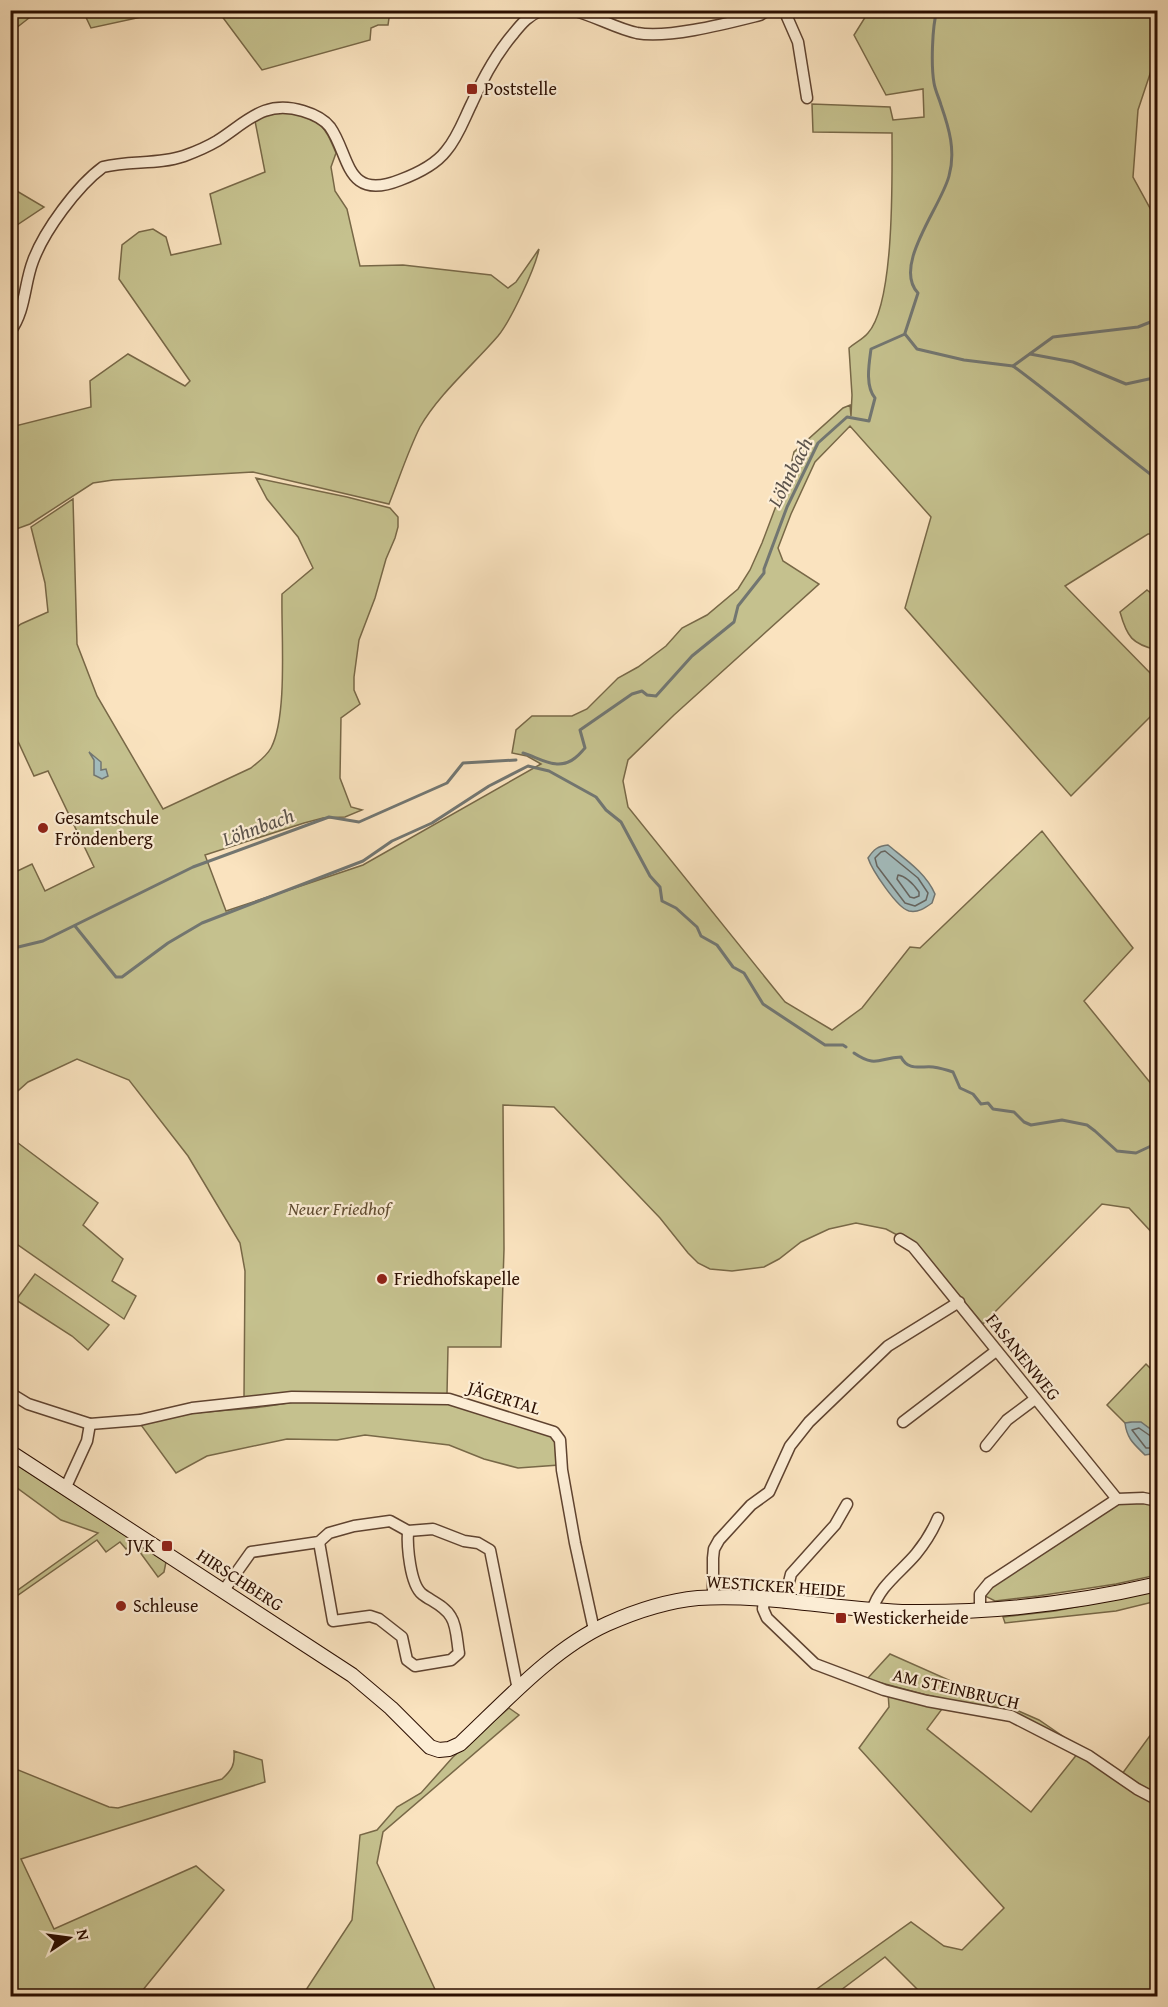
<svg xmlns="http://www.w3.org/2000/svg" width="1168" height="2007" viewBox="0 0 1168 2007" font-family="'Gentium Book Plus',serif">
<rect width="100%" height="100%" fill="#fae3bf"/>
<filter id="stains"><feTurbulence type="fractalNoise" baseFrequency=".00333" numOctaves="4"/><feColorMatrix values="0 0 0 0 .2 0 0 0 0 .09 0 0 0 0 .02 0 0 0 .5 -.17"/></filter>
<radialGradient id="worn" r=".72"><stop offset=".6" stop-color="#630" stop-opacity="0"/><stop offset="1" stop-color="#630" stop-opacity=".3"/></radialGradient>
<g fill="#c5c18e" stroke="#786847" stroke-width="1.5">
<path d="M 11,10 L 38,10 L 38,11 L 11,32 Z"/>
<path d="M 83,11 L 169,11 L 91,28 Z"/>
<path d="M 218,11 L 390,11 L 388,25 L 378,25 L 371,28 L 370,40 L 262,70 Z"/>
<path d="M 869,11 L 1157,11 L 1157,53 L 1138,110 L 1133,177 L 1157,221 L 1157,534 L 1148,534 L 1065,586 L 1157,680 L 1157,710 L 1071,796 L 905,608 L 931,517 L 850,426 L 815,462 L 791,514 L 778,548 L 783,561 L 819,584 L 674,715 L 628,760 L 623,781 L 628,807 L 785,1002 L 832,1030 L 862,1008 L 910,947 L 920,948 L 1042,831 L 1133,948 L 1084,1001 L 1157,1091 L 1157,1238 L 1129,1208 L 1102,1204 L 983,1324 L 916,1245 L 886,1229 L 856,1223 L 829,1229 L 801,1242 L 779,1259 L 764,1267 L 732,1271 L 710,1269 L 698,1263 L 688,1253 L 660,1218 L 554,1107 L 503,1105 L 504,1249 L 501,1347 L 448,1347 L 447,1394 L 291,1392 L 244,1398 L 245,1271 L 240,1243 L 188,1156 L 129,1080 L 77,1059 L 28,1082 L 11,1097 L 11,874 L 32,864 L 45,891 L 94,867 L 48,771 L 34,776 L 15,735 L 11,736 L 11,632 L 21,624 L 48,612 L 45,583 L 31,527 L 73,499 L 77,644 L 97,696 L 163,809 L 251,768 C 258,762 266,757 271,748 C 288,716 281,632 282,594 L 313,568 L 298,537 L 267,499 L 256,478 L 347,497 L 390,508 L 398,517 L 398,527 L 395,538 L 386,559 L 375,598 L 359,640 L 354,677 L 354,690 L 360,704 L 341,718 L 340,778 L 351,807 L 362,810 L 345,817 L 323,818 L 304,823 L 205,855 L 226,911 L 363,865 L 541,764 L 527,756 L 512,753 L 516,730 L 532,716 L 572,716 L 587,709 L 618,678 L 638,667 L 666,646 L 682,628 L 707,615 L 738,589 L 750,570 L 762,543 L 790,469 L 794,452 L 843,408 L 850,405 L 851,416 L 852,395 L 849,348 C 855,343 863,339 868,333 C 895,303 892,175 892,133 L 813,132 L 812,104 L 890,107 L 893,120 L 924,117 L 923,89 L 886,95 L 854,35 Z"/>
<path d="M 289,112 C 320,119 324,124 336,153 L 331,167 L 335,191 L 347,209 L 360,266 L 403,265 L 491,275 L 508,288 L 516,282 L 539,249 C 535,269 511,320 498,336 C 474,364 438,395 420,427 C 408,451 399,479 389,504 L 253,472 L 113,480 L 93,483 L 30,524 L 11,531 L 11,427 L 91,407 L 90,381 L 128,354 L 185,386 L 190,381 L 119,279 L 122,245 L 139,232 L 153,229 L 166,237 L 171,255 L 221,244 L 210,194 L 265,172 L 255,121 L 270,113 Z"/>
<path d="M 10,187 L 44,207 L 11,229 L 10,229 Z"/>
<path d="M 1147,590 L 1157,598 L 1157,650 C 1132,644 1127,637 1120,612 Z"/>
<path d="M 10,1137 L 98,1203 L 83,1225 L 123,1259 L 112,1281 L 136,1296 L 124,1319 L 11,1240 Z"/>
<path d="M 35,1274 L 109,1325 L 88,1350 L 72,1336 L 16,1300 Z"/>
<path d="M 1146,1364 L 1157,1375 L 1157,1434 C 1148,1426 1138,1421 1125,1423 L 1107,1405 Z"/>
<path d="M 301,1401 L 449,1402 L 548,1432 L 557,1440 L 559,1465 L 518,1468 L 484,1459 L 449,1445 L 365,1435 L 337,1440 L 287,1439 L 207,1456 L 176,1473 L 141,1425 C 176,1413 205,1412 241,1409 C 261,1408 281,1404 301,1401 Z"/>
<path d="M 10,1460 L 166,1562 L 164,1572 L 158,1577 L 134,1544 L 126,1549 L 120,1542 L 106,1552 L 97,1540 L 11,1600 L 11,1595 L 98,1533 L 61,1520 L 17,1488 L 11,1492 Z"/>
<path d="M 1118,1501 L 1157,1504 L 1157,1575 L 1116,1584 L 1038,1596 L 995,1601 L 985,1596 L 990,1584 Z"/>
<path d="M 1157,1591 L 1157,1601 L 1116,1611 L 1005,1623 L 1003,1617 L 1055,1611 Z"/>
<path d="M 890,1654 L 1039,1720 L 1080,1748 L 1012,1713 L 926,1695 L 867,1679 Z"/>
<path d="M 888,1692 L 945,1705 L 927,1729 L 1031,1812 L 1078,1753 L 1157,1802 L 1157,1996 L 924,1996 L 885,1957 L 833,1996 L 807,1996 L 911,1922 L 944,1946 L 962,1950 L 1004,1908 L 859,1748 L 889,1707 Z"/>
<path d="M 509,1708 L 519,1715 L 383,1832 L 377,1863 L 438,1996 L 299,1996 L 306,1990 L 352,1920 L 360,1835 L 377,1830 L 397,1807 L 421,1793 L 453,1757 Z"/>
<path d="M 1157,1726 L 1157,1794 L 1122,1774 Z"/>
<path d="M 234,1751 L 262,1760 L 265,1782 L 21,1859 L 54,1929 L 196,1866 L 224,1890 L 138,1996 L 11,1996 L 11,1767 L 109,1807 L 118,1808 L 222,1779 C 232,1770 235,1765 234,1751 Z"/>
</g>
<g fill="#a2bbbc" stroke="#727671" stroke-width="1.5">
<path d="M 89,752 L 101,762 L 101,770 L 106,769 L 108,776 L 102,779 L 94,775 L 94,760 Z"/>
<path d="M 888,845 C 905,859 926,873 935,894 L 932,903 C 925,908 918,913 909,911 C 897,908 872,870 868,858 C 874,849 878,846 888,845 Z"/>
<path d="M 1132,1422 L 1141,1422 L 1157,1434 L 1157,1453 L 1145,1455 C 1134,1444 1127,1439 1125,1423 Z"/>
</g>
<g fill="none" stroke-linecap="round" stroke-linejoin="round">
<g stroke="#66645e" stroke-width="1.5">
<path d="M 885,851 L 918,878 L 928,893 L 926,900 L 915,906 L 905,903 L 877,866 L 875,858 L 881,852 Z"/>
<path d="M 898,875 C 907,876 914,885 919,892 L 919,896 L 914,898 L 910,897 L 897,879 Z"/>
<path d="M 1158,1438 L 1152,1437 L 1139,1428 L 1132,1430 L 1146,1448 L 1158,1448"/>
</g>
<g stroke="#727671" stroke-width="3">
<path d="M 905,333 L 918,293 C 892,266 941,207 949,176 C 956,151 949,128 941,105 C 939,98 935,90 934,83 C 931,66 932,27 937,10"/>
<path d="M 1030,354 L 1073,362 L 1126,384 L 1158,377"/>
<path d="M 1013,366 C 1062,402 1109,443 1158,480"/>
<path d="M 523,753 C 540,758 558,772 575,758 C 579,755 582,751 585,748 L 580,730 L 632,694 L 642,691 L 647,695 L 656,696 L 692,656 L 734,622 L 738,606 L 764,573 L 764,569 L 787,507 L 818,443 L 847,417 L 869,421 L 875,398 C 865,386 869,364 871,349 L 905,334 L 917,349 L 964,360 L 1013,366 L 1053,337 L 1138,327 L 1158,319"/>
<path d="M 75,926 L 116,977 L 122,977 L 168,943 L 202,923 L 363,861 L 392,841 L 432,823 L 489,786 L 528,766 L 549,771 L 596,797 L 606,810 L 621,822 L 650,876 L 660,887 L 662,901 L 676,908 L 697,927 L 701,936 L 717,945 L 733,967 L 744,973 L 763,1004 L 825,1045 L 843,1045 L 846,1047"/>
<path d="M 10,949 L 43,941 L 193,867 L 329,817 L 359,822 L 447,783 L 463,763 L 516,760"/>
<path d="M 854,1053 C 876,1068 879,1058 901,1057 C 908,1071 920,1066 933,1067 C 940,1068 947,1070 953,1072 L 960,1088 L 973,1094 L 981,1104 L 988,1103 L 993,1109 L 1014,1112 L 1024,1122 L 1031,1125 L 1062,1120 L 1087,1125 L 1095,1131 L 1117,1151 L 1136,1153 L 1151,1146 L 1158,1147"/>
</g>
<defs>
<g id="street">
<path d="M 571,10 C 594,15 614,28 637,33 C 668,39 728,23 760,15 L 768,10"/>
<path d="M 784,10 L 798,42 L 807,98"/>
<path d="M 10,332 C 26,310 24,284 33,261 C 44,231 77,186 103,167 C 129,160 158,165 184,156 C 195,152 207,147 217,141 C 247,122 264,99 303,111 C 313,114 323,118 330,127 C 350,155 345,202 400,180 C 416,174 436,164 446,151 C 458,137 464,119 472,103 C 483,78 496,54 514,33 C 522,23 529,15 542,10"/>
<path d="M 900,1239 L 913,1247 L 1117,1499"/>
<path d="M 10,1393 L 28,1404 L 90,1424 L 140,1420 L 192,1408 L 292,1397 L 449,1399 L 554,1432 L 560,1440 L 562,1470 L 575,1543 L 594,1630"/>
<path d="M 903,1422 L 996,1351"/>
<path d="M 986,1446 L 1007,1420 L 1035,1399"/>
<path d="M 65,1489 L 87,1441 L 90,1424"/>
<path d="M 319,1542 L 333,1621 L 370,1616 L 379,1619 L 402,1637 L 407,1660 L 415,1666 L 451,1660 L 459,1653 C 457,1643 457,1626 451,1617 C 445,1606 431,1601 422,1594 C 410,1584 407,1546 408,1531"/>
<path d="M 224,1590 L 251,1552 L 319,1542 L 329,1533 L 354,1526 L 390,1521 L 408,1531 L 433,1529 L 464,1541 L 478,1543 L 490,1550 L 518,1690"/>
<path d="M 713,1597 L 713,1558 L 714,1549 L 719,1540 L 751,1505 L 769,1492 L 790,1446 L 809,1422 L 888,1346 L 959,1302"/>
<path d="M 764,1599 L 763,1609 L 767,1618 L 815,1664 L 884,1690 L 927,1701 L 1011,1716 L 1089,1756 L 1137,1789 L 1158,1800"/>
<path d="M 784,1602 L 791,1574 L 835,1525 L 847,1504"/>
<path d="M 872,1611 C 879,1586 900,1573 916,1554 C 925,1543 932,1532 938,1518"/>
<path d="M 980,1611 L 980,1594 L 989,1583 L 1117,1499 L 1143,1498 L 1158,1501"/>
</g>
<path id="secondary" d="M 10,1452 L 352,1675 L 391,1708 L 430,1747 L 439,1750 L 449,1749 L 460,1744 C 504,1703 552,1649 607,1624 C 636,1611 667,1601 698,1598 C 768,1593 840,1611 910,1612 C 994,1613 1076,1603 1158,1584"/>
</defs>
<use href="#street" stroke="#5f4330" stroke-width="13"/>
<use href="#secondary" stroke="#2b0e00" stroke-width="16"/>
<use href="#street" stroke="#fcedd5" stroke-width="10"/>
<use href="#secondary" stroke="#fcedd5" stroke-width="14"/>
</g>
<g fill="#8f2418" stroke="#fcedd5" stroke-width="2">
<rect x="466" y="83" width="12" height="12" rx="3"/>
<circle cx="43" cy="828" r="6"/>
<circle cx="382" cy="1279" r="6"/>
<rect x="161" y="1540" width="12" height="12" rx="3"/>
<circle cx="121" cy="1606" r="6"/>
<rect x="835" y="1612" width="12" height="12" rx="3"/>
</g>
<g text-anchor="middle" stroke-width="4.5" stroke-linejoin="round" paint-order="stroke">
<g font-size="18" fill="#2b0e00" stroke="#fcedd5" text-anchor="start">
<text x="484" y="95">Poststelle</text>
<text x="55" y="824">Gesamtschule<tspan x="55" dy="21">Fröndenberg</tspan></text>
<text x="394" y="1285">Friedhofskapelle</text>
<text x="155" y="1552" text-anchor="end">JVK</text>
<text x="133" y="1612">Schleuse</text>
<text x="853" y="1624">Westickerheide</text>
</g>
<g font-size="18" font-style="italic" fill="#614d32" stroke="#fcedd5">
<text x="339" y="1215">Neuer Friedhof</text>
</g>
<g font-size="18" fill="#2b0e00" stroke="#fcedd5">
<text transform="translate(1023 1357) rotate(51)" y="6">FASANENWEG</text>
<text transform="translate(504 1398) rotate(17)" y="6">JÄGERTAL</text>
<text transform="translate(240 1580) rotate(33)" y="6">HIRSCHBERG</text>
<text transform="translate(776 1586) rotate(4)" y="6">WESTICKER HEIDE</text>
<text transform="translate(956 1689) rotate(13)" y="6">AM STEINBRUCH</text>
</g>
<g font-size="20" font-style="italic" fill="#5b534b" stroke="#fcedd5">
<text transform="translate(790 472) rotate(-63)" y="7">Löhnbach</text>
<text transform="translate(258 827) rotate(-20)" y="7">Löhnbach</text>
</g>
</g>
<rect width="1168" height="2007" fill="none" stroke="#fae3bf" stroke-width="36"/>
<rect x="12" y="12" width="1144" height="1983" fill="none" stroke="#2b0e00" stroke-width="3"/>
<rect x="18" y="18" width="1132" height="1971" fill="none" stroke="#2b0e00" stroke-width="1.5"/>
<g transform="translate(69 1938) rotate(77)" stroke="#fcedd5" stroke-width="4.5" paint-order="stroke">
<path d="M0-4.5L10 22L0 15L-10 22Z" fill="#2b0e00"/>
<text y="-9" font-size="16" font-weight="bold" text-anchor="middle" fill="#2b0e00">N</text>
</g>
<rect width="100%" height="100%" filter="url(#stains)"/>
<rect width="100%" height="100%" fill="url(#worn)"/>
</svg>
